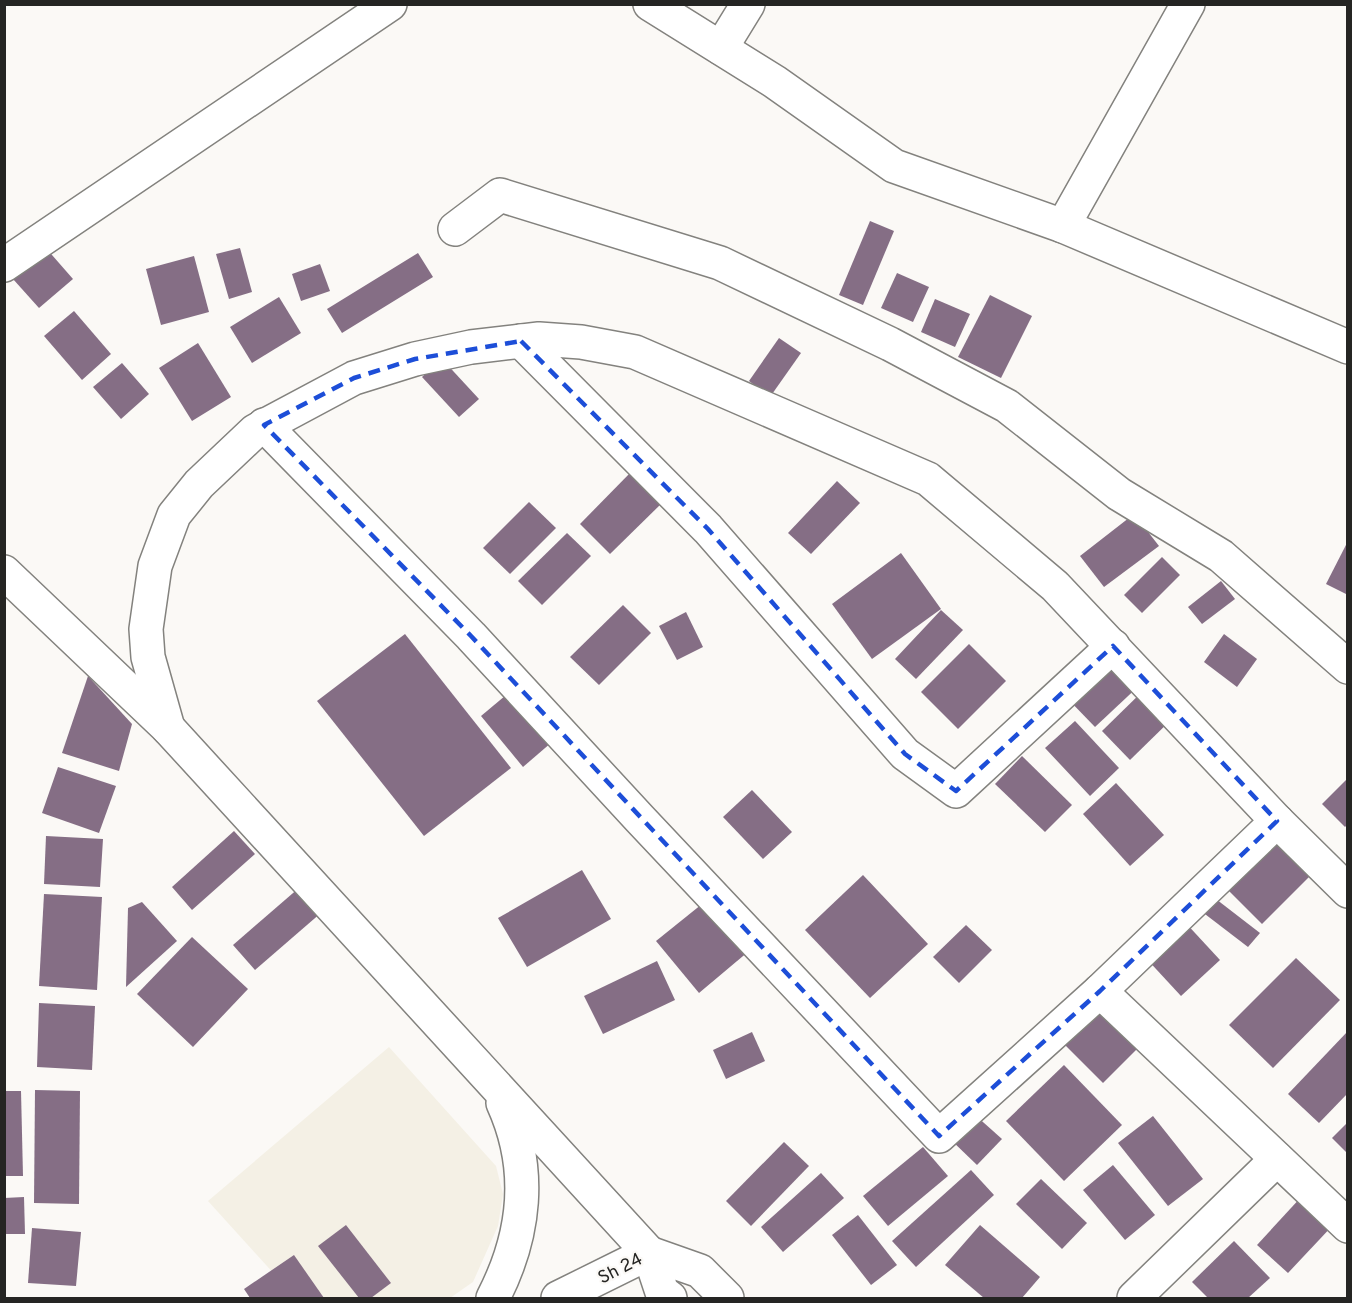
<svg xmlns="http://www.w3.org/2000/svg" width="1352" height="1303" viewBox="0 0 1352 1303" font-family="Overpass,sans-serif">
<rect width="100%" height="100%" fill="#fbf9f6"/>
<path fill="#f4f0e5" d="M 389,1047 L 496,1166 L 503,1194 L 498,1226 L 473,1282 L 450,1298 L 296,1298 L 208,1201 Z"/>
<g fill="#856e85">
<path d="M 870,221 L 894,231 L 863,305 L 839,295 Z"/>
<path d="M 38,239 L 73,279 L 39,308 L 4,269 Z"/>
<path d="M 240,248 L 252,292 L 229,299 L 216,254 Z"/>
<path d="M 418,253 L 433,277 L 342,333 L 327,309 Z"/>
<path d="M 194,256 L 209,312 L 161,325 L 146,269 Z"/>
<path d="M 320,264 L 330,291 L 301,301 L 292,274 Z"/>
<path d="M 897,273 L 929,287 L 913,322 L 881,308 Z"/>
<path d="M 990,295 L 1032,316 L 1001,378 L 958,357 Z"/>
<path d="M 279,297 L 301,333 L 252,363 L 230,327 Z"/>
<path d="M 935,299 L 970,314 L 955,347 L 921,332 Z"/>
<path d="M 74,311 L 111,354 L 82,380 L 44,336 Z"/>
<path d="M 779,338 L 801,353 L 770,397 L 749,381 Z"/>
<path d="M 198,343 L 231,397 L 192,421 L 159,368 Z"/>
<path d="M 442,359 L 479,399 L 459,417 L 422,377 Z"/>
<path d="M 122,363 L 149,394 L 121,419 L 93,387 Z"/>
<path d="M 631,472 L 662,503 L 610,554 L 580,524 Z"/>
<path d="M 837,481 L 860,503 L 811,554 L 788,533 Z"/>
<path d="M 529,502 L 556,528 L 510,574 L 483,548 Z"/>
<path d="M 1134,514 L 1159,546 L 1104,587 L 1080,556 Z"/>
<path d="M 567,533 L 591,556 L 542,605 L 518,581 Z"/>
<path d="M 1348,541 L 1348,595 L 1326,584 Z"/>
<path d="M 901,553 L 941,609 L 872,659 L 832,604 Z"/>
<path d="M 1162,557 L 1180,575 L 1142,613 L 1124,595 Z"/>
<path d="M 1221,581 L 1235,599 L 1202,624 L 1188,607 Z"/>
<path d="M 623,605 L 651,633 L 599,685 L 570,657 Z"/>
<path d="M 941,610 L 963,630 L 916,679 L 895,659 Z"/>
<path d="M 686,612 L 703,647 L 677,660 L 659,626 Z"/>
<path d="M 405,634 L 511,768 L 424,836 L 317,701 Z"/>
<path d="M 1224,634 L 1257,659 L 1237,687 L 1204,662 Z"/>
<path d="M 969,644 L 1006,681 L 958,729 L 921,692 Z"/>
<path d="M 1113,649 L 1143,682 L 1095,727 L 1064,695 Z"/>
<path d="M 88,676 L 132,724 L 119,771 L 62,753 Z"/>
<path d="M 517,686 L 559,736 L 523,767 L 481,716 Z"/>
<path d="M 1148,686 L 1176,715 L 1130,760 L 1102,731 Z"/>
<path d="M 1075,721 L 1119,768 L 1090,796 L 1045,748 Z"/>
<path d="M 1022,756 L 1072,805 L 1045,832 L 995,784 Z"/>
<path d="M 58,767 L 116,786 L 99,833 L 42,813 Z"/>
<path d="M 1348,778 L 1348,824 L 1345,827 L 1322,804 Z"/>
<path d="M 1116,783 L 1164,835 L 1130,866 L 1083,814 Z"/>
<path d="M 752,790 L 792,832 L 763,859 L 723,817 Z"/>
<path d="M 1277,824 L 1320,866 L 1262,924 L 1220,882 Z"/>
<path d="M 234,831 L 255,854 L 192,910 L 172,887 Z"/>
<path d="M 46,836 L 103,839 L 100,887 L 44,884 Z"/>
<path d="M 582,870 L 611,919 L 527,967 L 498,918 Z"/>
<path d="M 863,875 L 928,944 L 870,998 L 805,930 Z"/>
<path d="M 300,887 L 322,912 L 255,970 L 233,945 Z"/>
<path d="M 44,894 L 102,897 L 97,990 L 39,986 Z"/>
<path d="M 1212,896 L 1260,933 L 1248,947 L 1201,911 Z"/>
<path d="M 707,900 L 749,951 L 699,993 L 656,941 Z"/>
<path d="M 142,902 L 177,941 L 126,987 L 128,908 Z"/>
<path d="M 1183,920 L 1220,960 L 1181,996 L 1144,956 Z"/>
<path d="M 966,925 L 992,950 L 959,983 L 933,957 Z"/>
<path d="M 192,937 L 248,989 L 193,1047 L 137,994 Z"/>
<path d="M 1296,958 L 1340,1000 L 1273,1068 L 1229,1025 Z"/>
<path d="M 657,961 L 675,1000 L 603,1034 L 584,996 Z"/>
<path d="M 1102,1001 L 1144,1042 L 1103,1083 L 1062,1042 Z"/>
<path d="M 39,1003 L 95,1006 L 92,1070 L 37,1067 Z"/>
<path d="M 1348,1031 L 1348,1093 L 1319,1123 L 1288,1094 Z"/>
<path d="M 752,1032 L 765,1061 L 726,1079 L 713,1050 Z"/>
<path d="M 1064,1065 L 1122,1125 L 1064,1181 L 1006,1121 Z"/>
<path d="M 35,1090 L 80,1091 L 79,1204 L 34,1203 Z"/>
<path d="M 4,1091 L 21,1091 L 23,1176 L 4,1176 Z"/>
<path d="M 974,1114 L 1002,1139 L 977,1165 L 950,1139 Z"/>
<path d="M 1153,1116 L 1203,1179 L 1168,1206 L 1118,1143 Z"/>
<path d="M 1348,1122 L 1348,1154 L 1332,1138 Z"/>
<path d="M 784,1142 L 809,1166 L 751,1226 L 726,1201 Z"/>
<path d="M 923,1147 L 948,1176 L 888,1226 L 863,1196 Z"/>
<path d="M 1113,1165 L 1155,1215 L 1125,1240 L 1083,1190 Z"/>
<path d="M 971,1170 L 994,1195 L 916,1267 L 892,1241 Z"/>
<path d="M 821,1173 L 844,1198 L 783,1252 L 761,1227 Z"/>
<path d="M 1041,1179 L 1087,1223 L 1062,1249 L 1016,1204 Z"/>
<path d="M 1303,1195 L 1334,1224 L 1288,1273 L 1257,1245 Z"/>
<path d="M 24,1197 L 25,1234 L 4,1234 L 4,1198 Z"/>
<path d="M 858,1215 L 897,1265 L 871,1285 L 832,1235 Z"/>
<path d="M 346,1225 L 391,1283 L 371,1298 L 359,1298 L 318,1246 Z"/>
<path d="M 980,1225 L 1040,1277 L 1022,1298 L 984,1298 L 945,1265 Z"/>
<path d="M 32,1228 L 81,1232 L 76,1286 L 28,1283 Z"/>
<path d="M 1234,1241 L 1270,1278 L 1248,1298 L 1208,1298 L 1192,1282 Z"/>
<path d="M 294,1255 L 324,1298 L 250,1298 L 244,1289 Z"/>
</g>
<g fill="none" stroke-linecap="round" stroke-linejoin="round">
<defs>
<g id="minor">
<path d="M 650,4 L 775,82 L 894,166 L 1063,226"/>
<path d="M 1188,4 L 1063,226 L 1348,347"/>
<path d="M 721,48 L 748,4"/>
<path d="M 455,229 L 500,195 L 720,263 L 890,344 L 1007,406 L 1119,494 L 1221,556 L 1348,667"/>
<path d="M 4,265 L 390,4"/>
<path d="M 521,341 L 708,529 L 905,754 L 956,791 L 1113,646"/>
<path d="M 264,425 L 471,636 L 640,819 L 939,1136 L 1100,991 L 1277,821"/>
<path d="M 4,572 L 168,728 L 649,1253 L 662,1292 L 670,1298"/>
<path d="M 168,728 L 148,657 L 146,629 L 155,566 L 174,515 L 199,484 L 255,431 L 354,378 L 415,359 L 471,347 L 539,339 L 581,342 L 635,352 L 928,479 L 1055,586 L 1277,821 L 1348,891"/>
<path d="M 1100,991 L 1348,1226"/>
<path d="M 649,1253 L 700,1271 L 727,1298"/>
<path d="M 493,1298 C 525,1236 533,1169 503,1103"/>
<path d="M 558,1298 L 649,1253"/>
<path d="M 1134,1298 L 1277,1159"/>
</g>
</defs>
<use href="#minor" stroke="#83827e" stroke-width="36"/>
<use href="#minor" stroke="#fff" stroke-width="33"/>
</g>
<path fill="none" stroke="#1d4ed8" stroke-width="4.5" stroke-dasharray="12 8" stroke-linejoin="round" d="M 521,341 L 708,529 L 905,754 L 956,791 L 1113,646 L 1277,821 L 1100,991 L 939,1136 L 471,636 L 264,425 L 354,378 L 415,359 Z"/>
<g text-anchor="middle" stroke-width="4.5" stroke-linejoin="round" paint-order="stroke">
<g font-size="18" fill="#252523" stroke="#fbf9f6">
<text transform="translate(620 1268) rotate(-27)" y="6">Sh 24</text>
</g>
</g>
<rect width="1352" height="1303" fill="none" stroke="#252523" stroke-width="12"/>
</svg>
